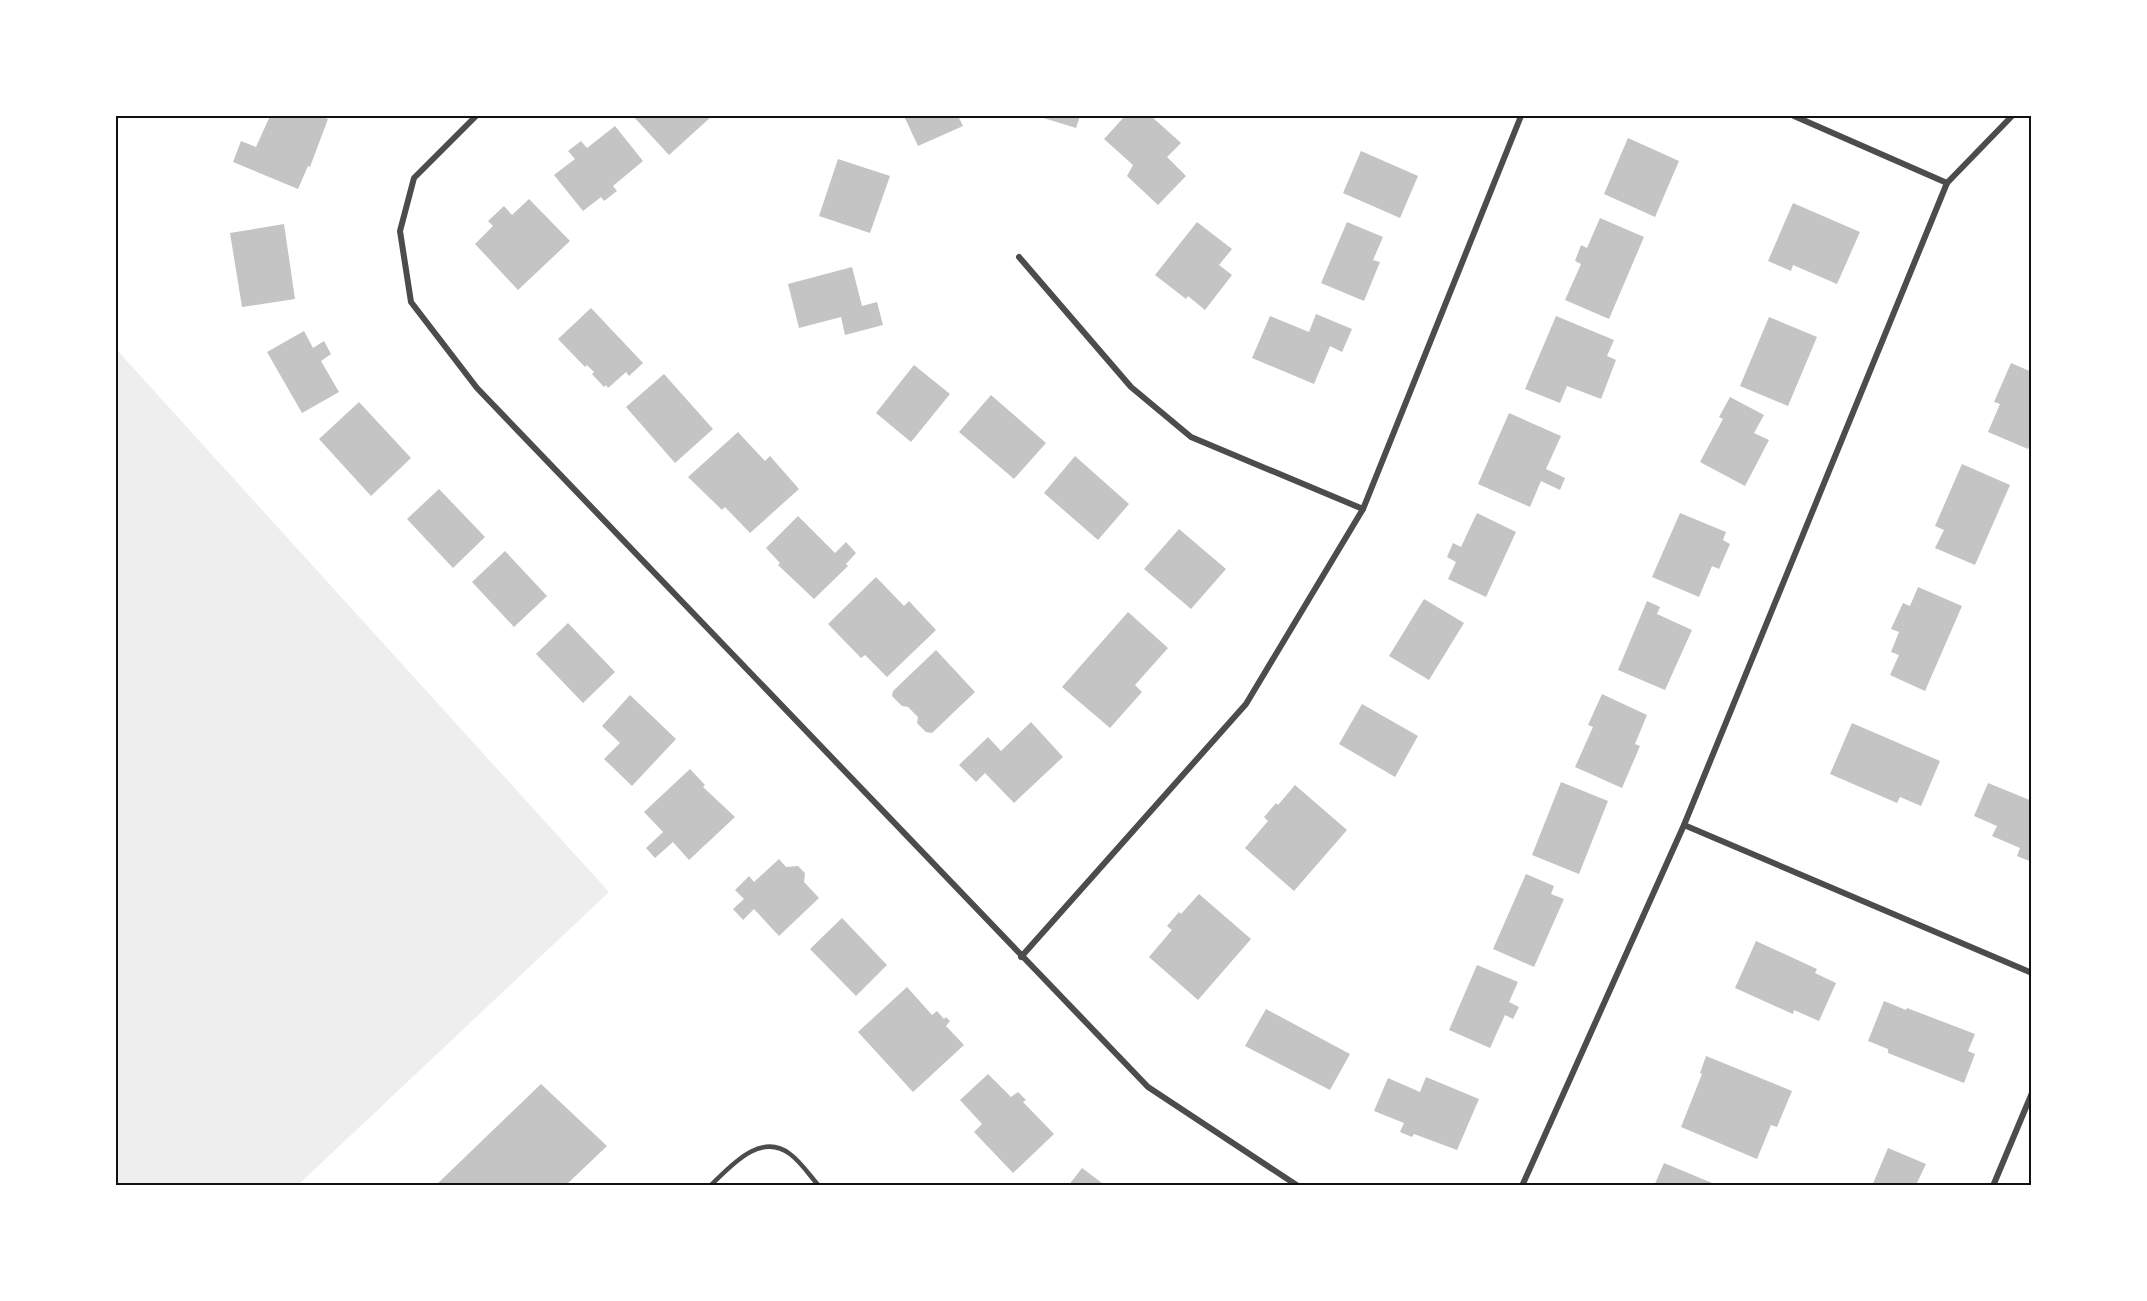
<svg xmlns="http://www.w3.org/2000/svg" width="2147" height="1301" viewBox="0 0 2147 1301" font-family="'Nunito Sans',sans-serif">
<rect width="100%" height="100%" fill="#fff"/>
<path fill="#eee" d="M 116,349 L 609,892 L 298,1185 L 116,1185 Z"/>
<g fill="#c4c4c4">
<path d="M 270,116 L 321,116 L 328,119 L 310,167 L 308,166 L 298,189 L 233,162 L 241,141 L 256,147 Z"/>
<path d="M 633,116 L 712,116 L 669,155 Z"/>
<path d="M 904,116 L 958,116 L 963,126 L 918,146 Z"/>
<path d="M 1037,116 L 1080,116 L 1076,128 Z"/>
<path d="M 1125,116 L 1151,116 L 1181,143 L 1167,157 L 1186,176 L 1158,205 L 1127,176 L 1133,165 L 1104,139 Z"/>
<path d="M 615,126 L 643,161 L 613,186 L 617,191 L 604,201 L 601,197 L 583,211 L 554,175 L 575,159 L 568,151 L 581,141 L 587,148 Z"/>
<path d="M 1628,138 L 1679,161 L 1655,217 L 1604,194 Z"/>
<path d="M 1361,151 L 1418,176 L 1400,218 L 1343,193 Z"/>
<path d="M 838,159 L 890,176 L 870,233 L 819,216 Z"/>
<path d="M 529,199 L 570,241 L 518,290 L 475,244 L 493,226 L 488,221 L 504,206 L 512,215 Z"/>
<path d="M 1793,203 L 1860,232 L 1837,284 L 1793,265 L 1791,271 L 1768,261 Z"/>
<path d="M 1600,218 L 1644,237 L 1609,319 L 1565,300 L 1581,264 L 1575,261 L 1581,245 L 1587,248 Z"/>
<path d="M 1197,222 L 1232,249 L 1219,265 L 1232,275 L 1205,310 L 1188,296 L 1186,299 L 1155,275 Z"/>
<path d="M 1347,222 L 1383,237 L 1373,260 L 1380,262 L 1364,301 L 1321,283 Z"/>
<path d="M 284,224 L 295,299 L 242,307 L 230,233 Z"/>
<path d="M 852,267 L 862,306 L 877,302 L 883,325 L 845,335 L 841,317 L 799,328 L 788,284 Z"/>
<path d="M 591,308 L 643,363 L 629,376 L 626,372 L 608,388 L 606,385 L 604,387 L 592,374 L 594,372 L 587,365 L 585,367 L 558,339 Z"/>
<path d="M 1316,314 L 1352,329 L 1342,352 L 1330,346 L 1314,384 L 1252,358 L 1270,316 L 1309,332 Z"/>
<path d="M 1556,316 L 1614,340 L 1607,356 L 1616,360 L 1601,399 L 1567,386 L 1560,403 L 1525,389 Z"/>
<path d="M 1769,317 L 1817,337 L 1788,406 L 1740,386 Z"/>
<path d="M 304,331 L 313,348 L 324,341 L 331,354 L 321,361 L 339,392 L 302,413 L 267,352 Z"/>
<path d="M 2011,363 L 2032,372 L 2032,441 L 2028,449 L 1988,432 L 2000,404 L 1994,402 Z"/>
<path d="M 914,365 L 950,394 L 911,442 L 876,413 Z"/>
<path d="M 664,374 L 713,429 L 675,463 L 626,407 Z"/>
<path d="M 991,395 L 1046,443 L 1014,479 L 959,432 Z"/>
<path d="M 1730,397 L 1764,415 L 1754,433 L 1769,440 L 1745,486 L 1700,462 L 1723,419 L 1719,417 Z"/>
<path d="M 359,402 L 411,458 L 371,496 L 319,439 Z"/>
<path d="M 1509,413 L 1561,436 L 1546,469 L 1565,478 L 1560,490 L 1541,481 L 1530,507 L 1478,484 Z"/>
<path d="M 738,432 L 765,461 L 770,456 L 799,489 L 750,533 L 725,507 L 722,510 L 688,477 Z"/>
<path d="M 1075,456 L 1129,504 L 1098,540 L 1044,493 Z"/>
<path d="M 1962,464 L 2010,485 L 1975,565 L 1935,548 L 1944,530 L 1935,526 Z"/>
<path d="M 439,489 L 485,537 L 453,568 L 407,519 Z"/>
<path d="M 1477,513 L 1516,532 L 1486,597 L 1448,579 L 1456,562 L 1447,557 L 1453,543 L 1461,547 Z"/>
<path d="M 1680,513 L 1726,532 L 1723,540 L 1730,544 L 1719,569 L 1712,566 L 1699,597 L 1652,577 Z"/>
<path d="M 798,516 L 835,553 L 846,542 L 856,553 L 846,564 L 848,566 L 814,599 L 778,565 L 780,563 L 766,548 Z"/>
<path d="M 1179,529 L 1226,569 L 1191,609 L 1144,569 Z"/>
<path d="M 505,551 L 547,596 L 514,627 L 472,582 Z"/>
<path d="M 876,577 L 904,606 L 909,601 L 936,630 L 887,677 L 865,655 L 861,658 L 828,624 Z"/>
<path d="M 1918,587 L 1962,606 L 1925,691 L 1890,675 L 1899,655 L 1891,652 L 1899,632 L 1891,629 L 1903,603 L 1910,606 Z"/>
<path d="M 1424,599 L 1464,623 L 1429,680 L 1389,656 Z"/>
<path d="M 1647,601 L 1660,607 L 1657,614 L 1692,630 L 1665,690 L 1618,670 Z"/>
<path d="M 1128,612 L 1168,648 L 1135,685 L 1142,692 L 1110,728 L 1062,687 Z"/>
<path d="M 568,623 L 615,672 L 583,703 L 536,654 Z"/>
<path d="M 936,650 L 975,692 L 932,733 L 926,732 L 917,723 L 918,717 L 908,707 L 902,706 L 892,696 L 893,691 Z"/>
<path d="M 1602,694 L 1647,715 L 1635,744 L 1640,746 L 1622,788 L 1575,767 L 1593,727 L 1588,725 Z"/>
<path d="M 630,695 L 676,739 L 632,786 L 604,759 L 620,743 L 602,726 Z"/>
<path d="M 1362,704 L 1418,736 L 1395,777 L 1339,744 Z"/>
<path d="M 1031,722 L 1063,757 L 1014,803 L 985,773 L 976,782 L 959,765 L 988,737 L 1001,751 Z"/>
<path d="M 1852,723 L 1940,761 L 1921,806 L 1900,797 L 1897,803 L 1830,774 Z"/>
<path d="M 690,769 L 705,785 L 703,787 L 735,817 L 689,860 L 673,842 L 655,858 L 646,848 L 663,832 L 644,812 Z"/>
<path d="M 1561,782 L 1608,801 L 1579,874 L 1532,855 Z"/>
<path d="M 1988,783 L 2032,801 L 2032,862 L 2017,856 L 2020,848 L 1992,836 L 1997,826 L 1974,816 Z"/>
<path d="M 1295,785 L 1347,830 L 1294,891 L 1245,848 L 1268,821 L 1264,817 L 1276,803 L 1278,805 Z"/>
<path d="M 779,859 L 786,867 L 798,866 L 805,873 L 804,882 L 819,898 L 779,936 L 754,909 L 743,920 L 733,909 L 744,899 L 735,890 L 749,876 L 754,882 Z"/>
<path d="M 1526,874 L 1554,886 L 1551,894 L 1564,899 L 1534,967 L 1493,949 Z"/>
<path d="M 1199,894 L 1251,939 L 1198,1000 L 1149,957 L 1172,930 L 1167,926 L 1179,912 L 1181,914 Z"/>
<path d="M 842,918 L 887,965 L 856,996 L 810,949 Z"/>
<path d="M 1756,941 L 1817,969 L 1815,973 L 1836,983 L 1819,1021 L 1794,1010 L 1793,1014 L 1735,988 Z"/>
<path d="M 1477,965 L 1518,982 L 1509,1002 L 1519,1007 L 1513,1019 L 1505,1015 L 1490,1048 L 1449,1030 Z"/>
<path d="M 907,987 L 932,1015 L 937,1011 L 944,1019 L 946,1017 L 950,1021 L 946,1026 L 964,1045 L 913,1092 L 858,1032 Z"/>
<path d="M 1884,1001 L 1906,1010 L 1907,1008 L 1975,1034 L 1968,1051 L 1975,1054 L 1964,1083 L 1888,1053 L 1888,1049 L 1868,1041 Z"/>
<path d="M 1266,1009 L 1350,1054 L 1330,1090 L 1245,1046 Z"/>
<path d="M 1706,1056 L 1792,1091 L 1777,1127 L 1771,1125 L 1757,1159 L 1681,1127 L 1702,1074 L 1700,1073 Z"/>
<path d="M 988,1074 L 1011,1097 L 1018,1092 L 1026,1100 L 1023,1102 L 1054,1134 L 1013,1173 L 974,1132 L 982,1124 L 960,1100 Z"/>
<path d="M 1426,1077 L 1479,1099 L 1457,1150 L 1414,1134 L 1412,1137 L 1400,1132 L 1404,1123 L 1374,1111 L 1388,1078 L 1420,1092 Z"/>
<path d="M 541,1084 L 607,1146 L 565,1186 L 435,1186 Z"/>
<path d="M 1888,1148 L 1926,1164 L 1917,1183 L 1922,1186 L 1872,1186 Z"/>
<path d="M 1664,1163 L 1717,1185 L 1717,1186 L 1654,1186 Z"/>
<path d="M 1082,1168 L 1106,1186 L 1068,1186 Z"/>
</g>
<g fill="none" stroke-linecap="round" stroke-linejoin="round">
<path stroke="#4c4c4c" stroke-width="4.5" d="M 710,1186 C 730,1167 760,1131 790,1154 C 801,1162 810,1176 819,1186"/>
<g stroke="#4c4c4c" stroke-width="6">
<path d="M 476,116 L 414,178 L 400,231 L 411,302 L 477,388 L 1148,1087 L 1298,1186"/>
<path d="M 1794,116 L 1947,183"/>
<path d="M 1019,257 L 1131,387 L 1191,437 L 1363,509"/>
<path d="M 1684,825 L 2032,973"/>
<path d="M 1021,957 L 1246,704 L 1363,509 L 1521,116"/>
<path d="M 1522,1186 L 1684,825 L 1947,183 L 2012,116"/>
<path d="M 1993,1186 L 2032,1093"/>
</g>
</g>
<rect width="2147" height="1301" fill="none" stroke="#ffffff" stroke-width="234"/>
<rect x="117" y="117" width="1913" height="1067" fill="none" stroke="#111" stroke-width="2"/>
</svg>
